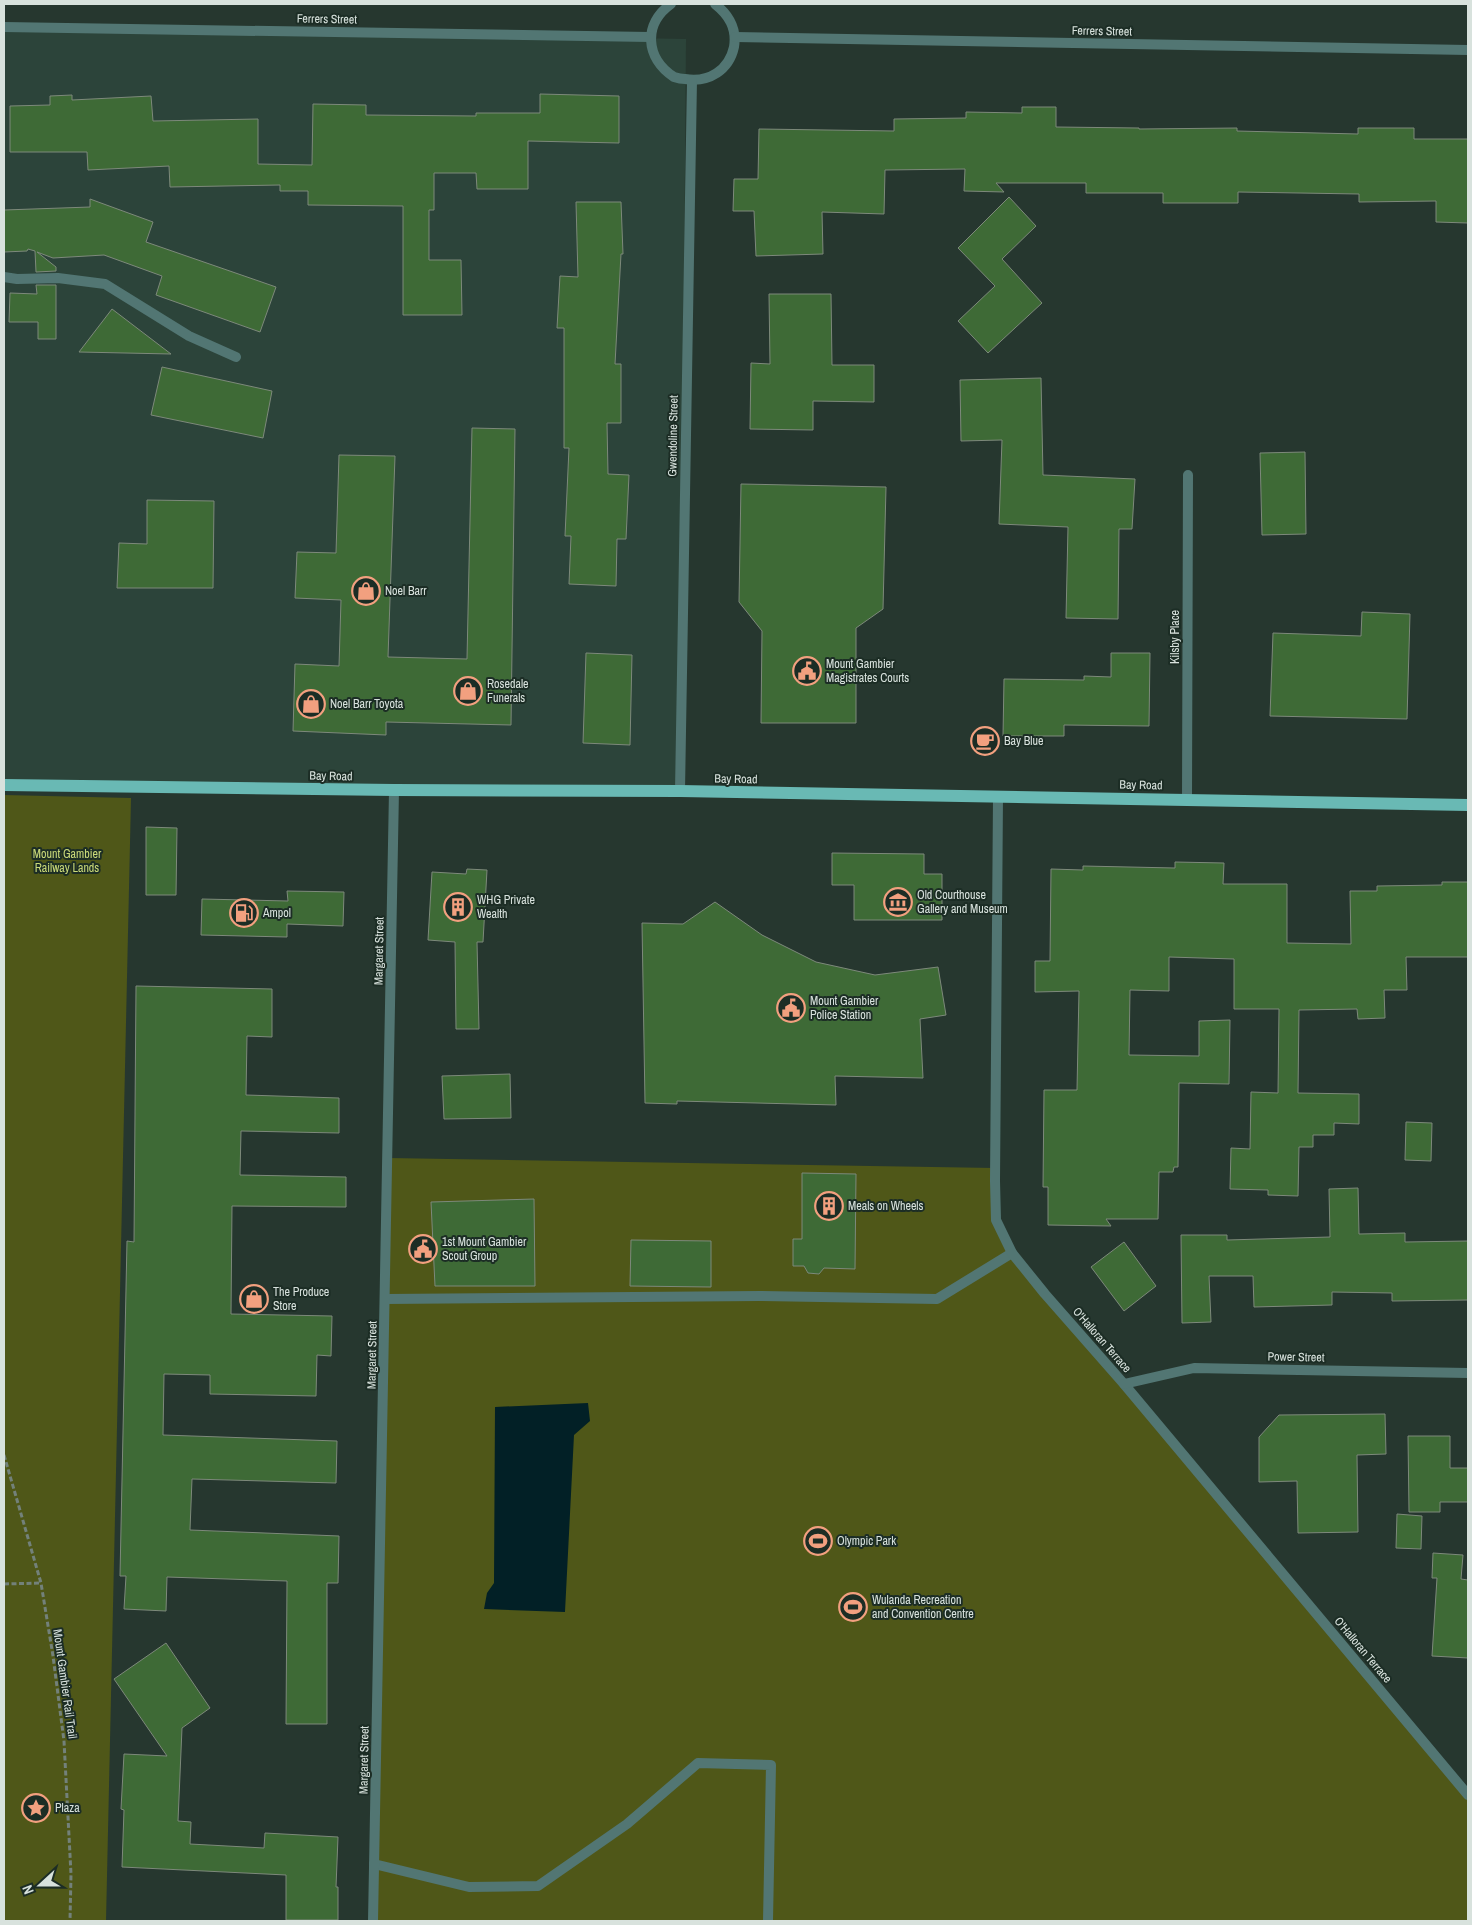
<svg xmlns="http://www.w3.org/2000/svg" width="1472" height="1925" viewBox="0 0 1472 1925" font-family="'Archivo Narrow',sans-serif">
<rect width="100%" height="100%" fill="#26372f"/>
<path fill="#2c443a" d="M 4,27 L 686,39 L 680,791 L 4,785 Z"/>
<g fill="#4f5718">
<path d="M 4,795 L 131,798 L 106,1921 L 4,1921 Z"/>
<path d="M 388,1158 L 995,1168 L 996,1220 L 1012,1253 L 1468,1795 L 1468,1921 L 373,1921 Z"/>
</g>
<path fill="#022026" d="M 588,1403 L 590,1421 L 574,1435 L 565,1612 L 484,1609 L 487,1593 L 494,1583 L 495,1407 Z"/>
<g fill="#3e6a36" stroke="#7d897b">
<path d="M 540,94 L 619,96 L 619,143 L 528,141 L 528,189 L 477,189 L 476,173 L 434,173 L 434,210 L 429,210 L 429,260 L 461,260 L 462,315 L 403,315 L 403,206 L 308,205 L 308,191 L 280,191 L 280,185 L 170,187 L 169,166 L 88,170 L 87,152 L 10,152 L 10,106 L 50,105 L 50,96 L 72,95 L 72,100 L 151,96 L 153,121 L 258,119 L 258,164 L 312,165 L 313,104 L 366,105 L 366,115 L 476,116 L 476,113 L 540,113 Z"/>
<path d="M 1022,107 L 1056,107 L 1056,127 L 1139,128 L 1139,129 L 1237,128 L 1237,131 L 1358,134 L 1358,128 L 1414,128 L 1414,139 L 1468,139 L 1468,223 L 1436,222 L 1436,201 L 1359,202 L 1359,194 L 1238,192 L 1238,203 L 1163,203 L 1163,193 L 1086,193 L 1086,183 L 996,183 L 1004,192 L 964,191 L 965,169 L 885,170 L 884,214 L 822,212 L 823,254 L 756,256 L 754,211 L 733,211 L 734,179 L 758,179 L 759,129 L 894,131 L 894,119 L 966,118 L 966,112 L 1022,113 Z"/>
<path d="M 1009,197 L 1036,226 L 1002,259 L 1042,303 L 988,353 L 958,321 L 995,286 L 958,248 Z"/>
<path d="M 90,199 L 153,222 L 146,242 L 276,287 L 260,332 L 156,295 L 162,276 L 104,255 L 53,258 L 37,252 L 56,267 L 56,271 L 36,272 L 35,251 L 28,249 L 27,251 L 4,252 L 4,210 L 90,207 Z"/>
<path d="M 576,202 L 621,202 L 623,254 L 621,254 L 615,364 L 621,364 L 621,423 L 607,423 L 608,474 L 629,475 L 626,539 L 617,539 L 616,586 L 569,584 L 571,536 L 565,536 L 569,448 L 564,448 L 564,328 L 557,328 L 560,276 L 578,277 Z"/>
<path d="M 36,285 L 56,285 L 56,339 L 38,339 L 38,322 L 9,322 L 10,293 L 37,294 Z"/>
<path d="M 769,294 L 831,294 L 832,365 L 874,365 L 874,402 L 813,401 L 813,430 L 750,429 L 751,363 L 770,364 Z"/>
<path d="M 112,309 L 171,354 L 79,352 Z"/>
<path d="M 162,367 L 272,391 L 263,438 L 151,415 Z"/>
<path d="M 1041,378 L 1043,475 L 1135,479 L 1132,529 L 1119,529 L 1118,619 L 1066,618 L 1068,527 L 999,524 L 1002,440 L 961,441 L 960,380 Z"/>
<path d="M 472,428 L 515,429 L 511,725 L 386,722 L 386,735 L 293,731 L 295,664 L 339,666 L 341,600 L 295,598 L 297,552 L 336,553 L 339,455 L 395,456 L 388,657 L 467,659 Z"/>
<path d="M 1305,452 L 1306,534 L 1262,535 L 1260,453 Z"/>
<path d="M 741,484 L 886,487 L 883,609 L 856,628 L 856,723 L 761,723 L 762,631 L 739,602 Z"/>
<path d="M 147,500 L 214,501 L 213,588 L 117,588 L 119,543 L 147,544 Z"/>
<path d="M 1362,612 L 1410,614 L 1407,719 L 1270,716 L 1273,633 L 1361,636 Z"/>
<path d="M 586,653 L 632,655 L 630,745 L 583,743 Z"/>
<path d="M 1111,653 L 1150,653 L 1149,726 L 1064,725 L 1064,736 L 1003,736 L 1004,679 L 1084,680 L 1084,676 L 1111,677 Z"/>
<path d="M 146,827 L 177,828 L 176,895 L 146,895 Z"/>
<path d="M 832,853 L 924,854 L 924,874 L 942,874 L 942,920 L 854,920 L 854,885 L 832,885 Z"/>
<path d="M 1175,862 L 1224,863 L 1223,884 L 1287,884 L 1287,943 L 1351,944 L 1350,891 L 1377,891 L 1377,886 L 1442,885 L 1442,882 L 1468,882 L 1468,957 L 1406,957 L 1407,990 L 1384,990 L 1385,1018 L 1358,1019 L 1357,1009 L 1299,1010 L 1298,1093 L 1359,1094 L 1359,1124 L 1334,1123 L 1334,1135 L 1313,1135 L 1313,1147 L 1299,1147 L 1298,1196 L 1268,1195 L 1268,1190 L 1230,1189 L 1231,1148 L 1250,1149 L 1251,1092 L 1278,1093 L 1279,1009 L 1234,1009 L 1234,959 L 1169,957 L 1169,991 L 1130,990 L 1129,1055 L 1199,1056 L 1199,1021 L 1230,1020 L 1229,1084 L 1179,1083 L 1178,1167 L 1174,1167 L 1173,1172 L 1159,1172 L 1158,1219 L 1106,1219 L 1111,1226 L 1048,1225 L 1048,1187 L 1043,1187 L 1044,1090 L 1077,1090 L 1079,991 L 1035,992 L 1035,961 L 1050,961 L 1051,869 L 1083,870 L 1083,866 L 1175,868 Z"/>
<path d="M 467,869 L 487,870 L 483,942 L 477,942 L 479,1029 L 456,1029 L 455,942 L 428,940 L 432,872 L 466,874 Z"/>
<path d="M 287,891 L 344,892 L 343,926 L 287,924 L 287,937 L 201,935 L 202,899 L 288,901 Z"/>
<path d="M 715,902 L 762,935 L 816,962 L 875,975 L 938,967 L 946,1015 L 920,1019 L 923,1078 L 835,1076 L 836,1105 L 677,1101 L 677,1104 L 645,1103 L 642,923 L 683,924 Z"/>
<path d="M 136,986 L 272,989 L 272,1037 L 247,1036 L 246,1095 L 339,1098 L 339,1133 L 241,1131 L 240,1175 L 346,1177 L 346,1207 L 232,1206 L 231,1314 L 332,1316 L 331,1356 L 317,1355 L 316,1396 L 210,1394 L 210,1375 L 164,1374 L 163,1435 L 337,1441 L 336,1483 L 192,1479 L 190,1530 L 339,1536 L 338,1583 L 327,1583 L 327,1724 L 286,1724 L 287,1581 L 167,1577 L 166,1611 L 124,1609 L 126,1576 L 120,1576 L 127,1241 L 134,1242 Z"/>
<path d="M 510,1074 L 511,1118 L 444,1119 L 442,1076 Z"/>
<path d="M 1406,1122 L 1432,1123 L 1431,1161 L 1405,1160 Z"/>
<path d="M 802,1173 L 856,1174 L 855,1269 L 824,1268 L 819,1274 L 808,1273 L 804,1266 L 793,1266 L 793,1239 L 802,1239 Z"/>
<path d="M 1358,1188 L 1359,1234 L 1405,1233 L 1405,1242 L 1468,1241 L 1468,1300 L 1392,1301 L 1392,1293 L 1332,1292 L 1332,1305 L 1254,1307 L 1253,1276 L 1209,1276 L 1211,1322 L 1182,1323 L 1181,1235 L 1227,1235 L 1227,1240 L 1330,1237 L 1329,1189 Z"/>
<path d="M 534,1199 L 535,1286 L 435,1286 L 431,1202 Z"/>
<path d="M 631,1240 L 711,1241 L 711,1287 L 630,1286 Z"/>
<path d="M 1124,1242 L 1156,1286 L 1124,1311 L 1091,1267 Z"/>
<path d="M 1385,1414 L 1386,1454 L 1357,1455 L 1358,1532 L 1298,1533 L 1297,1481 L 1259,1482 L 1259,1437 L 1279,1415 Z"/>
<path d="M 1408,1436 L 1450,1436 L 1450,1468 L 1468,1468 L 1468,1502 L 1440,1502 L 1440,1512 L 1409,1512 Z"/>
<path d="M 1397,1514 L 1422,1516 L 1421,1549 L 1396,1548 Z"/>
<path d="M 1433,1553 L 1463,1555 L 1461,1579 L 1468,1580 L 1468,1658 L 1432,1656 L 1437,1578 L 1432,1578 Z"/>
<path d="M 166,1643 L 210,1708 L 182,1728 L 178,1821 L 191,1822 L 190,1844 L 264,1848 L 265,1833 L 338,1837 L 336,1887 L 338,1887 L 338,1920 L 286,1920 L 286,1875 L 122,1867 L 124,1810 L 121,1809 L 124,1754 L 167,1756 L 114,1679 Z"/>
</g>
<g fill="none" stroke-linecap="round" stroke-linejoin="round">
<g stroke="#73817a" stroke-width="3" stroke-dasharray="5 2.5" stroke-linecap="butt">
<path d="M 4,1455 L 41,1583 L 53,1656 L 64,1741 L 71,1874 L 70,1921"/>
<path d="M 4,1584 L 41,1583"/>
</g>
<g stroke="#527673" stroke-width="10">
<path d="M 4,277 L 17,279 L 58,278 L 105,284 L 189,336 L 236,357"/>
<path d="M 385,1299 L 759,1296 L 937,1299 L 1012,1253"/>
<path d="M 374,1864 L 469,1887 L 538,1886 L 627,1824 L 698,1763 L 771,1765 L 768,1921"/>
</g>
<g stroke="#527673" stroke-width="10">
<path d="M 671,4 C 643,24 645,58 674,77 C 677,78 681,79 685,79 C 709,83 729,70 734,47 C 737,28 729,15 715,4"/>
<path d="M 4,27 L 650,37"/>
<path d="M 735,37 L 1468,50"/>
<path d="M 680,791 L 692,80"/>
<path d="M 998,797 L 995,1181 L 996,1220 L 1012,1253 L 1045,1294 L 1124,1384 L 1468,1795"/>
<path d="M 1187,800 L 1188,475"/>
<path d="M 1124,1384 L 1194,1368 L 1468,1373"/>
<path d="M 373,1921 L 394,790"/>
</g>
<path stroke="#69b9b4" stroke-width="12" d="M 4,785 L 394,790 L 680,791 L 1468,805"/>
</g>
<defs>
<symbol id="shop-ring" viewBox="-11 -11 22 22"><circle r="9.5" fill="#1c2d25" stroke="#f2a07f" stroke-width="1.5"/><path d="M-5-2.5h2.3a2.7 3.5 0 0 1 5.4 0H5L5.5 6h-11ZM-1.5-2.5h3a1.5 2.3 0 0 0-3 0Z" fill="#f2a07f"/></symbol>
<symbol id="civic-ring" viewBox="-11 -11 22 22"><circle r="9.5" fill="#1c2d25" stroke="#f2a07f" stroke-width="1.5"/><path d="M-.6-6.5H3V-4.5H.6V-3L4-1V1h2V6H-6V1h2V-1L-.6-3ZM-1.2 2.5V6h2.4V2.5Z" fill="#f2a07f"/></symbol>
<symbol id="cafe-ring" viewBox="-11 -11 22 22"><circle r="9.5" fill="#1c2d25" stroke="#f2a07f" stroke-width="1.5"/><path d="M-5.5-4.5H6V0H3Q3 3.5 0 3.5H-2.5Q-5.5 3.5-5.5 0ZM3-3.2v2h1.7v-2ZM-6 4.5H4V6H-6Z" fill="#f2a07f"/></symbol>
<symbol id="museum-ring" viewBox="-11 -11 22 22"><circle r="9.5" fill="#1c2d25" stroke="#f2a07f" stroke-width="1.5"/><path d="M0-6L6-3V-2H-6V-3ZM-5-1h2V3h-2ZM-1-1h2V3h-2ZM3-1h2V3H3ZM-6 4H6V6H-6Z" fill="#f2a07f"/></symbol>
<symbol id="building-ring" viewBox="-11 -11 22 22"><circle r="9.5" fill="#1c2d25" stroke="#f2a07f" stroke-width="1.5"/><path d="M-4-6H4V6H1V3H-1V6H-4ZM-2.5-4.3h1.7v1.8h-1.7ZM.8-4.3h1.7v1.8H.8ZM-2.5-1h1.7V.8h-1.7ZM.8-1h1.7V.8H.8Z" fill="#f2a07f"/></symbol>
<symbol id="fuel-ring" viewBox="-11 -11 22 22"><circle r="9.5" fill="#1c2d25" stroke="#f2a07f" stroke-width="1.5"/><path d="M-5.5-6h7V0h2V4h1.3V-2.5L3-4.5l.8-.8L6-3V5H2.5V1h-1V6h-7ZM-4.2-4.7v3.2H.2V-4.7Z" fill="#f2a07f"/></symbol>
<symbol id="stadium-ring" viewBox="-11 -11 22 22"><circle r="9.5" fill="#1c2d25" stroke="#f2a07f" stroke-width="1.5"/><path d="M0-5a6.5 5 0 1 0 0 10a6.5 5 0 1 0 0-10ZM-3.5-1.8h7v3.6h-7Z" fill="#f2a07f"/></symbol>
<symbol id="sight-ring" viewBox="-11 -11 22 22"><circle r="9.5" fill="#1c2d25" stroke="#f2a07f" stroke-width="1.5"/><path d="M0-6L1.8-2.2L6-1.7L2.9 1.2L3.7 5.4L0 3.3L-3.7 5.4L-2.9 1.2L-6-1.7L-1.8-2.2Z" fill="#f2a07f"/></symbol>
</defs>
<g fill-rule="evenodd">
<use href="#shop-ring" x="350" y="575" width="32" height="32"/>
<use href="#civic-ring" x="791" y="655" width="32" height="32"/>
<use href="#shop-ring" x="452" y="675" width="32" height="32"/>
<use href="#shop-ring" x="295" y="688" width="32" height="32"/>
<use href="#cafe-ring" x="969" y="725" width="32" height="32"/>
<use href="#museum-ring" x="882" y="886" width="32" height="32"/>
<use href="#building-ring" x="442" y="891" width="32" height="32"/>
<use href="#fuel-ring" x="228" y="897" width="32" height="32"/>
<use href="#civic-ring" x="775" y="992" width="32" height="32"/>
<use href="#building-ring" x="813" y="1190" width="32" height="32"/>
<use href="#civic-ring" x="407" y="1233" width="32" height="32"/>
<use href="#shop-ring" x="238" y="1283" width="32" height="32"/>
<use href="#stadium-ring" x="802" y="1525" width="32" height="32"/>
<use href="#stadium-ring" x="837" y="1591" width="32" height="32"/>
<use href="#sight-ring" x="20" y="1792" width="32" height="32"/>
</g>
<g text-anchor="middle" stroke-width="4" stroke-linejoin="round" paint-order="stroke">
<g font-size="12" fill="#d8e2dd" stroke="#1c2d25">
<text transform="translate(327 19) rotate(1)" y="4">Ferrers Street</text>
<text transform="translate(1102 31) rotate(1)" y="4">Ferrers Street</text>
<text transform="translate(673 436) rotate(-89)" y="4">Gwendoline Street</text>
<text transform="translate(1175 637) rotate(-90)" y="4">Kilsby Place</text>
<text transform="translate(331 776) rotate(1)" y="4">Bay Road</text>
<text transform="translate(736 779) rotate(1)" y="4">Bay Road</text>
<text transform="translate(1141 785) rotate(1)" y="4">Bay Road</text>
<text transform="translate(379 951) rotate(-89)" y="4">Margaret Street</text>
<text transform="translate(1102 1340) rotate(49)" y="4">O'Halloran Terrace</text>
<text transform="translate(372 1355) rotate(-89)" y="4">Margaret Street</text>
<text transform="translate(1296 1357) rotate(1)" y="4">Power Street</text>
<text transform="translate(1363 1650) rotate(50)" y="4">O'Halloran Terrace</text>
<text transform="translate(65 1684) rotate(82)" y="4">Mount Gambier Rail Trail</text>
<text transform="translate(364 1760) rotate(-89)" y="4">Margaret Street</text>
</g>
<g font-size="12" fill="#d8e2dd" stroke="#1c2d25" text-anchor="start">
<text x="385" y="595">Noel Barr</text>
<text x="826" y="668">Mount Gambier<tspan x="826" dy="14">Magistrates Courts</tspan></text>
<text x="487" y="688">Rosedale<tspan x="487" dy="14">Funerals</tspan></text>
<text x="330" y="708">Noel Barr Toyota</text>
<text x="1004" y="745">Bay Blue</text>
<text x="917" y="899">Old Courthouse<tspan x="917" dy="14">Gallery and Museum</tspan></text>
<text x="477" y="904">WHG Private<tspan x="477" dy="14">Wealth</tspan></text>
<text x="263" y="917">Ampol</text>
<text x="810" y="1005">Mount Gambier<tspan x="810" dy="14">Police Station</tspan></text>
<text x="848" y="1210">Meals on Wheels</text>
<text x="442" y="1246">1st Mount Gambier<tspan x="442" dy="14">Scout Group</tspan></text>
<text x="273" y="1296">The Produce<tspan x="273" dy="14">Store</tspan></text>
<text x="837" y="1545">Olympic Park</text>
<text x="872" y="1604">Wulanda Recreation<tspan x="872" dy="14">and Convention Centre</tspan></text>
<text x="55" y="1812">Plaza</text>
</g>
<g font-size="12" fill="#cbda79" stroke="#1c2d25">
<text x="67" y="858">Mount Gambier<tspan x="67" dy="14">Railway Lands</tspan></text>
</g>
</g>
<rect width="1472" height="1925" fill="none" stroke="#d8e2dd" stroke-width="10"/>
<g transform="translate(40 1885) rotate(249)" stroke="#1c2d25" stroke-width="4" paint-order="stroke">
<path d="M0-4L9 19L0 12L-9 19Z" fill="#d8e2dd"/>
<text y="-8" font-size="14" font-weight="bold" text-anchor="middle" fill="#d8e2dd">N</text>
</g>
</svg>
